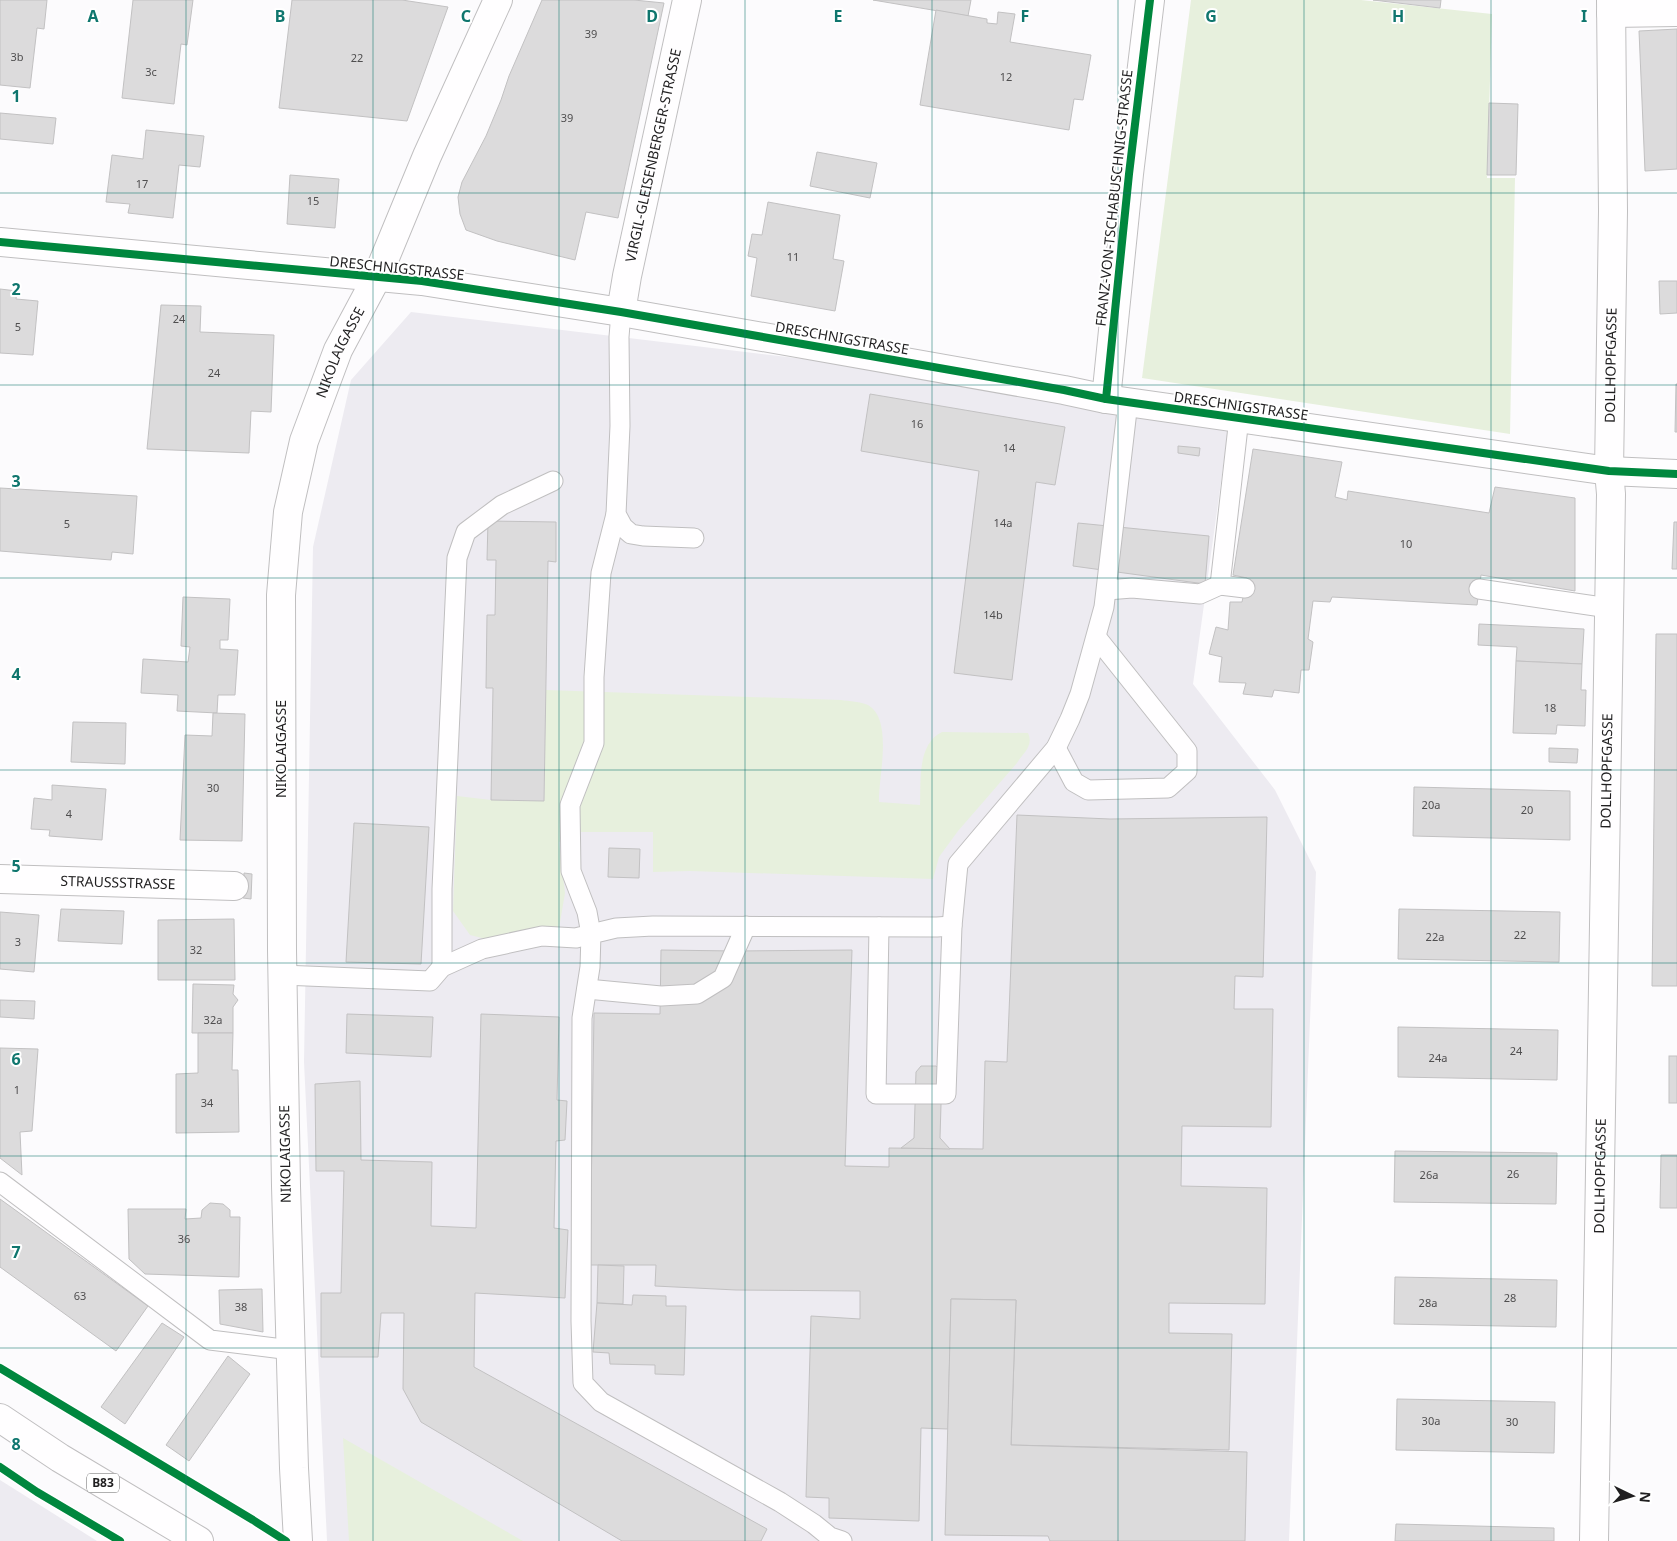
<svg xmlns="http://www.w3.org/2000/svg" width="1677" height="1541" viewBox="0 0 1677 1541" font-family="'Noto Sans',sans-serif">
<rect width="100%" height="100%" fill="#fcfbfd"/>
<g fill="#edebf1">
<path d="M 411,312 L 1064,390 L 1230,417 L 1193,684 L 1275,790 L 1316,872 L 1289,1541 L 327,1541 L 304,1062 L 313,547 L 351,380 Z"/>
<path d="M 0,1480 L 97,1541 L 0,1541 Z"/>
</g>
<g fill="#e7f0dd">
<path d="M 1191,0 L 1361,0 L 1492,14 L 1487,178 L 1515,178 L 1510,434 L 1142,378 Z"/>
<path d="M 546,690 L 841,700 C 849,701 861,702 868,705 C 894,720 878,778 879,802 L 920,805 C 921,781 917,744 942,732 L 1028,733 C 1034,746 1023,753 1017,763 L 958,831 L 939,857 L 933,879 L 690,871 L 653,872 L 653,832 L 581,832 L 559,842 L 565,893 L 559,928 L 494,941 L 470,935 L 453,911 L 457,796 L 491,800 L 544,801 Z"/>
<path d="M 343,1438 L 523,1541 L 349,1541 Z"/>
</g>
<g fill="#dcdbdc" stroke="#c2c1c2">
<path d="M 0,0 L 47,0 L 44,29 L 37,28 L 30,88 L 0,85 Z"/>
<path d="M 133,0 L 193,0 L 187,45 L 181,44 L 174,104 L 122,98 Z"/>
<path d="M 292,0 L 402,0 L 448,7 L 407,121 L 279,108 Z"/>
<path d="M 542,0 L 634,0 L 664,3 L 618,218 L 586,212 L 575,260 L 497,241 L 466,230 L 460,214 L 458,197 L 462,182 L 486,136 L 501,100 L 509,76 Z"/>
<path d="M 873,0 L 971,0 L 968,16 Z"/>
<path d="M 1373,0 L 1441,0 L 1440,8 Z"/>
<path d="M 936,10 L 987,19 L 987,23 L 997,24 L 998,12 L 1015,14 L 1010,42 L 1091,55 L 1083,100 L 1074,99 L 1069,130 L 920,105 Z"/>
<path d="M 1677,29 L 1677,169 L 1645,171 L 1639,31 Z"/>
<path d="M 1489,103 L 1518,104 L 1516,175 L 1487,175 Z"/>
<path d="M 0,113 L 56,118 L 53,144 L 0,139 Z"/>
<path d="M 146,130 L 204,136 L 200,167 L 179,165 L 173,218 L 128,213 L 130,204 L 106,202 L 112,155 L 143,159 Z"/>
<path d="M 817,152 L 877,163 L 870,198 L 810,186 Z"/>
<path d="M 290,175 L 339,179 L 335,228 L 287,224 Z"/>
<path d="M 768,202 L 840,215 L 833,259 L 844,261 L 835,311 L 751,296 L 757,258 L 748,256 L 752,234 L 762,235 Z"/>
<path d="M 1659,281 L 1677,281 L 1677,313 L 1660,314 Z"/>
<path d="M 0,289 L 17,291 L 16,299 L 38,301 L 33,355 L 0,353 Z"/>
<path d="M 161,305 L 201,306 L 200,332 L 274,335 L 271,412 L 251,411 L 249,453 L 147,449 Z"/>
<path d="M 1676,384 L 1677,384 L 1677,432 L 1675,432 Z"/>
<path d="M 870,394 L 1065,427 L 1055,485 L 1036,482 L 1012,680 L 954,673 L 979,471 L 861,451 Z"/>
<path d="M 1178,446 L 1200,448 L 1199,456 L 1178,453 Z"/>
<path d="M 1253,449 L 1342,462 L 1335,497 L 1347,500 L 1348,491 L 1489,513 L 1495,487 L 1575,498 L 1575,591 L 1481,575 L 1477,605 L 1332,597 L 1330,602 L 1313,601 L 1308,639 L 1313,642 L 1309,670 L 1301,670 L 1299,693 L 1274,690 L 1272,697 L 1243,694 L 1246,683 L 1219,682 L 1222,657 L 1209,654 L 1216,627 L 1228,630 L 1230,602 L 1242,602 L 1247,578 L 1233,575 Z"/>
<path d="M 0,488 L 137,496 L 133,554 L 112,552 L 111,560 L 0,551 Z"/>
<path d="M 488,521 L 556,522 L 556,562 L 548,561 L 544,801 L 491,800 L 493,688 L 486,688 L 487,615 L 495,615 L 496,560 L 487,560 Z"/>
<path d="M 1674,522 L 1677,522 L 1677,569 L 1672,569 Z"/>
<path d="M 1078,523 L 1209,536 L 1205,584 L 1073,566 Z"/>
<path d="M 183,597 L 230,599 L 228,640 L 220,640 L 220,649 L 238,650 L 235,695 L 218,695 L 217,713 L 177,711 L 178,695 L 141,693 L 143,659 L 188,662 L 190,647 L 181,646 Z"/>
<path d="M 1479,624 L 1584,629 L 1582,664 L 1516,661 L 1517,647 L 1478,645 Z"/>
<path d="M 1656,634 L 1677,634 L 1677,986 L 1652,986 Z"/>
<path d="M 1516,661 L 1582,664 L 1581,690 L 1586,690 L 1585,726 L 1557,725 L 1556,734 L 1513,733 Z"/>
<path d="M 213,713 L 245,714 L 242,841 L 180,840 L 185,735 L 212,736 Z"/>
<path d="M 73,722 L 126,723 L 125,764 L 71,762 Z"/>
<path d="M 1549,748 L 1578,749 L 1577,763 L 1549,762 Z"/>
<path d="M 52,785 L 106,789 L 102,840 L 49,836 L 50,830 L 31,829 L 34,798 L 52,800 Z"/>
<path d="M 1414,787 L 1570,791 L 1570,840 L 1413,836 Z"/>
<path d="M 1017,815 L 1110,819 L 1267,817 L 1263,977 L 1235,976 L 1234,1009 L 1273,1009 L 1271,1127 L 1182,1126 L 1181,1186 L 1267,1188 L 1265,1304 L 1169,1303 L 1169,1333 L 1232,1334 L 1229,1450 L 1011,1445 L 1016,1300 L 951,1299 L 948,1429 L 921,1428 L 919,1521 L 829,1518 L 829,1498 L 806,1497 L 811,1316 L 860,1319 L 860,1291 L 736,1290 L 655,1286 L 656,1265 L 590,1265 L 594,1013 L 660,1014 L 661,950 L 735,951 L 852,950 L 845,1166 L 889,1167 L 889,1148 L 983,1149 L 985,1061 L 1007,1062 Z"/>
<path d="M 354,823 L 429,827 L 421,964 L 346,962 Z"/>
<path d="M 609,848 L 640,849 L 639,878 L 608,877 Z"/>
<path d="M 244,873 L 252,874 L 251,899 L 243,898 Z"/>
<path d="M 61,909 L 124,911 L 122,944 L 58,941 Z"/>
<path d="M 1399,909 L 1560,912 L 1559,962 L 1398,959 Z"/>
<path d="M 0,912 L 39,915 L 34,972 L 0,969 Z"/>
<path d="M 234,919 L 235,980 L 158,980 L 158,920 Z"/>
<path d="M 193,984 L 234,985 L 233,994 L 238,1000 L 233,1007 L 233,1033 L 192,1033 Z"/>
<path d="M 0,1000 L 35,1001 L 34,1019 L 0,1017 Z"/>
<path d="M 347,1014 L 433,1017 L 431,1057 L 346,1053 Z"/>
<path d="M 481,1014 L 559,1017 L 557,1100 L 567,1101 L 565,1140 L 556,1141 L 554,1228 L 568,1230 L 565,1298 L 475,1293 L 474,1367 L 767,1529 L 761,1541 L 622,1541 L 421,1422 L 403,1389 L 404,1313 L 381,1313 L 378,1357 L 321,1357 L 321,1293 L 341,1293 L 344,1171 L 316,1171 L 315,1084 L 360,1081 L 361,1160 L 432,1162 L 431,1226 L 476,1228 Z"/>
<path d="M 1398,1027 L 1558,1030 L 1557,1080 L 1398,1077 Z"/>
<path d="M 198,1033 L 233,1033 L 232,1070 L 238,1070 L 239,1132 L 176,1133 L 176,1074 L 198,1073 Z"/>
<path d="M 0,1048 L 38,1049 L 32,1131 L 20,1132 L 22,1175 L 0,1158 Z"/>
<rect x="1669" y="1056" width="8" height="47"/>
<path d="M 921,1066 L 936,1066 L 942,1071 L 940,1138 L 950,1149 L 901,1148 L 914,1138 L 916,1072 Z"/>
<path d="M 1395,1151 L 1557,1153 L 1556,1204 L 1394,1202 Z"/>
<path d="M 1661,1155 L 1677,1155 L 1677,1208 L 1660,1208 Z"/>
<path d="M 0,1199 L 148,1306 L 116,1351 L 0,1267 Z"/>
<path d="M 210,1203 L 223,1204 L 230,1210 L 230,1217 L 240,1217 L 239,1277 L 145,1274 L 129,1259 L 128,1209 L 186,1209 L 185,1219 L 201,1218 L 202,1210 Z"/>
<path d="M 598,1265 L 624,1266 L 623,1304 L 597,1303 Z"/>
<path d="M 1395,1277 L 1557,1280 L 1556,1327 L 1394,1324 Z"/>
<path d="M 262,1289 L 263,1332 L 220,1324 L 219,1290 Z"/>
<path d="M 633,1295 L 666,1296 L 666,1306 L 686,1306 L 684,1375 L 655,1374 L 655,1365 L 610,1364 L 609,1353 L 593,1352 L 597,1303 L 632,1305 Z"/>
<path d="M 951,1299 L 1016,1300 L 1011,1445 L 1247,1452 L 1245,1541 L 1050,1541 L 1048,1536 L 945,1535 Z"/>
<path d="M 162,1323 L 184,1337 L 125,1424 L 101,1407 Z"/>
<path d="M 228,1356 L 250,1374 L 189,1461 L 166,1445 Z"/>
<path d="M 1397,1399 L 1555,1402 L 1554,1453 L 1396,1450 Z"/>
<path d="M 1396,1524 L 1554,1528 L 1554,1541 L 1395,1541 Z"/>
</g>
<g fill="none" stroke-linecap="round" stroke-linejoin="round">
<defs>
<g id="service">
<path d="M 621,312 L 619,337 L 620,426 L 616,514 L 623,527 L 631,534 L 643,536 L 694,538"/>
<path d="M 1239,418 L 1220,585 L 1245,588"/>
<path d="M 1479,589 L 1609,608"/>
<path d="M 1107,590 L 1132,588 L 1200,594 L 1220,585"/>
<path d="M 1056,748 L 1074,782 L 1088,790 L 1168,788 L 1187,771 L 1187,751 L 1097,638"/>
<path d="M 879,927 L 876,1094 L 946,1094 L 952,926 L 958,864 L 1056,748 L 1070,719 L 1080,694 L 1104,607 L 1128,402"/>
<path d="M 442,967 L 442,889 L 457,558 L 466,532 L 502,505 L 553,481"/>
<path d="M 282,975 L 430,981 L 442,967 L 482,949 L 542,936 L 576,938 L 591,934 L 587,912 L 571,871 L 570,805 L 594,743 L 594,677 L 601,573 L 616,514"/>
<path d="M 587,989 L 661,996 L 697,994 L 723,978 L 746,926"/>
<path d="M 0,1182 L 210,1340 L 291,1350"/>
<path d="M 842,1541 L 830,1537 L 814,1524 L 780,1502 L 601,1402 L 583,1383 L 581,1321 L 582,1018 L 590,967 L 591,934 L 616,928 L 653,926 L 937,927 L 952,926"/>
</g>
<g id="minor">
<path d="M 1611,13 L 1677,12"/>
<path d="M 0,242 L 422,281 L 621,312 L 1064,390 L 1106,399 L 1609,471 L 1677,474"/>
<path id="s1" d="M 621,312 L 627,276 L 687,0"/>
<path d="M 1106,399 L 1129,174 L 1150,0"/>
<path id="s2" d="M 0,879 L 234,886"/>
<path id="s3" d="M 1594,1541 L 1611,494 L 1609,471 L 1613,211 L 1611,0"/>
</g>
<g id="tertiary">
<path id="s4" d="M 298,1541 L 294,1468 L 286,1186 L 282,950 L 281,595 L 288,512 L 304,441 L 338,350 L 377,277 L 427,156 L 498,0"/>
</g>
<path id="primary" d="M 0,1418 L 60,1458 L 199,1541"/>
</defs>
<use href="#service" stroke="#c0bfc0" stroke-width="21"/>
<use href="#minor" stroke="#c0bfc0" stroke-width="30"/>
<use href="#tertiary" stroke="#c0bfc0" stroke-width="30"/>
<use href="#primary" stroke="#c0bfc0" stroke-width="30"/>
<use href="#service" stroke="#fffeff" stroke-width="19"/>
<use href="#minor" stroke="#fffeff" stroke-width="28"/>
<use href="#tertiary" stroke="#fffeff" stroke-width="28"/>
<use href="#primary" stroke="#fffeff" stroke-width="28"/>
<defs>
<g id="cycleway">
<path d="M 0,242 L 422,281 L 621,312 L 1064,390 L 1106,399 L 1609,471 L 1677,474"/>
<path d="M 1106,399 L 1129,174 L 1150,0"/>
<path d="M 0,1368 L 253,1520 L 286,1541"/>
<path d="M 0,1467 L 37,1492 L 120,1541"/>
</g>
</defs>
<use href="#cycleway" stroke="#fff" stroke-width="11"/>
<use href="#cycleway" stroke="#00873e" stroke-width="8"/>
</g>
<path fill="none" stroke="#0f766e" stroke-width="1" stroke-opacity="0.55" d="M 186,0 L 186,1541M 373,0 L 373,1541M 559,0 L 559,1541M 745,0 L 745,1541M 932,0 L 932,1541M 1118,0 L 1118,1541M 1304,0 L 1304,1541M 1491,0 L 1491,1541M 0,193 L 1677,193M 0,385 L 1677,385M 0,578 L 1677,578M 0,770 L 1677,770M 0,963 L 1677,963M 0,1156 L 1677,1156M 0,1348 L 1677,1348"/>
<g text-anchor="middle" stroke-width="4" stroke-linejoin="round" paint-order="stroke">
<g font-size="11" fill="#4f4e4f">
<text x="591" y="38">39</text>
<text x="17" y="61">3b</text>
<text x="357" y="62">22</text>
<text x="151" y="76">3c</text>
<text x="1006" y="81">12</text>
<text x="567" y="122">39</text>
<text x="142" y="188">17</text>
<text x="313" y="205">15</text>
<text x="793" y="261">11</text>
<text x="179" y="323">24</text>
<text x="18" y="331">5</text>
<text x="214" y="377">24</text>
<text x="917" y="428">16</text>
<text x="1009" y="452">14</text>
<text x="1003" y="527">14a</text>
<text x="67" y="528">5</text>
<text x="1406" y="548">10</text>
<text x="993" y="619">14b</text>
<text x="1550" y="712">18</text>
<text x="213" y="792">30</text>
<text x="1431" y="809">20a</text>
<text x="1527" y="814">20</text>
<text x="69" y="818">4</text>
<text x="1520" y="939">22</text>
<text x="1435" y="941">22a</text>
<text x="18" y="946">3</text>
<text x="196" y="954">32</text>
<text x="213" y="1024">32a</text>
<text x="1516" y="1055">24</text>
<text x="1438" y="1062">24a</text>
<text x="17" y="1094">1</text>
<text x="207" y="1107">34</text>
<text x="1513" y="1178">26</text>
<text x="1429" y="1179">26a</text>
<text x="184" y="1243">36</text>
<text x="80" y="1300">63</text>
<text x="1510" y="1302">28</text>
<text x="1428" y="1307">28a</text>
<text x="241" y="1311">38</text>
<text x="1431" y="1425">30a</text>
<text x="1512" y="1426">30</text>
</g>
<rect fill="#fff" stroke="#636263" stroke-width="1" x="87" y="1473.5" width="32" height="19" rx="4"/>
<g font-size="12" font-weight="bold" fill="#201f20">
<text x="103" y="1487">B83</text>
</g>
<g font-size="14" fill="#201f20" stroke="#fff">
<text dy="5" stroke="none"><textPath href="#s1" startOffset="160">VIRGIL-GLEISENBERGER-STRASSE</textPath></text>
<text transform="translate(1114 198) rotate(-84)" y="5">FRANZ-VON-TSCHABUSCHNIG-STRASSE</text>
<text transform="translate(397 268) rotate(6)" y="5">DRESCHNIGSTRASSE</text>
<text transform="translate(842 338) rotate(10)" y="5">DRESCHNIGSTRASSE</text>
<text dy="5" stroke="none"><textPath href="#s4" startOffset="1198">NIKOLAIGASSE</textPath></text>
<text dy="5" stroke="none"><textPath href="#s3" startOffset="1176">DOLLHOPFGASSE</textPath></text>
<text transform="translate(1241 406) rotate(8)" y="5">DRESCHNIGSTRASSE</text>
<text transform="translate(281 749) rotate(-90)" y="5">NIKOLAIGASSE</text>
<text dy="5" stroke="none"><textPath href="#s3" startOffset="770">DOLLHOPFGASSE</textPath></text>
<text dy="5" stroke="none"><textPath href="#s2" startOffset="118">STRAUSSSTRASSE</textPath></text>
<text transform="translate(285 1154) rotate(-91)" y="5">NIKOLAIGASSE</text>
<text dy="5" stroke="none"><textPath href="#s3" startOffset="365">DOLLHOPFGASSE</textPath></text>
</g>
</g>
<g font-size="16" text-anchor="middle" font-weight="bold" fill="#0f766e" stroke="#fff" stroke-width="4" stroke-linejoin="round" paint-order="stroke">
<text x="93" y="22">A</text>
<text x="280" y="22">B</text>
<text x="466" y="22">C</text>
<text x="652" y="22">D</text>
<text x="838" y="22">E</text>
<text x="1025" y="22">F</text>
<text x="1211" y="22">G</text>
<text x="1398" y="22">H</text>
<text x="1584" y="22">I</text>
<text x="16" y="102">1</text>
<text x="16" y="295">2</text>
<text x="16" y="487">3</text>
<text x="16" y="680">4</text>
<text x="16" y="872">5</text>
<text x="16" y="1065">6</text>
<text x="16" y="1258">7</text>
<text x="16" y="1450">8</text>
</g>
<g transform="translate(1632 1496) rotate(95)" stroke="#ffffff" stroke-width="4" paint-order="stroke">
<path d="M0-4L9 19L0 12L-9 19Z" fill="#201f20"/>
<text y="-8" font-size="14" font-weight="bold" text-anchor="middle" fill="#201f20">N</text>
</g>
</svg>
